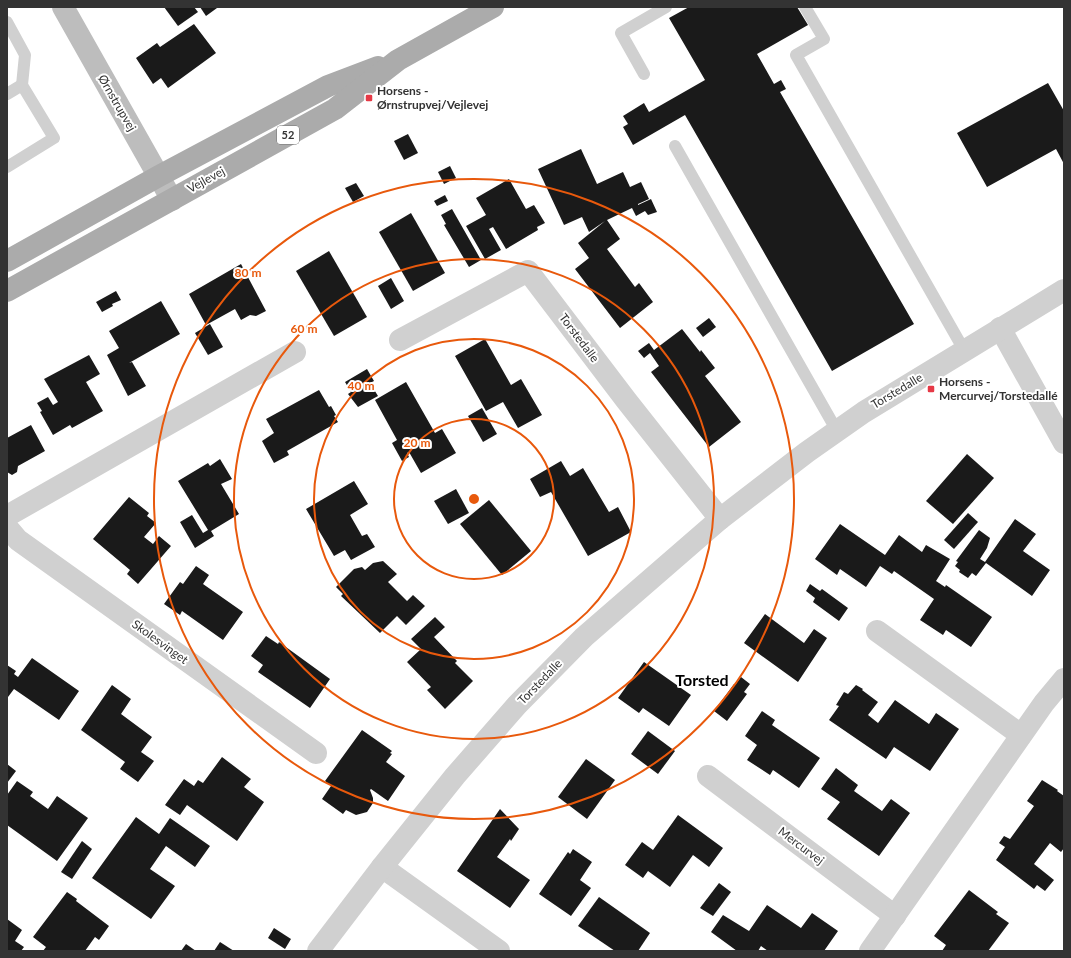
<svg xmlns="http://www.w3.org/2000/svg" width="1071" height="958" viewBox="0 0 1071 958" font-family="Lato,sans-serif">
<rect width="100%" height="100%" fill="#fff"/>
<g fill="#1a1a1a">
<path d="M 164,7 L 194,7 L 198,12 L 178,26 Z"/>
<path d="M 200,7 L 216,7 L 217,8 L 206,16 Z"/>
<path d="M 689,7 L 797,7 L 808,25 L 757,54 L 774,84 L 781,80 L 786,89 L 780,92 L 914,324 L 832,371 L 685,115 L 633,145 L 623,127 L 628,124 L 623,116 L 644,103 L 649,112 L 705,80 L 669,18 Z"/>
<path d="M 194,24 L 216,53 L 168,88 L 161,78 L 153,84 L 136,58 L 157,43 L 160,47 Z"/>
<path d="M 1048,83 L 1064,111 L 1064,164 L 1056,149 L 987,187 L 957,133 Z"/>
<path d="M 408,134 L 418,153 L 404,160 L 394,141 Z"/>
<path d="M 581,149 L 597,184 L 623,172 L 630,187 L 641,182 L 649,199 L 638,204 L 638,205 L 651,199 L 657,212 L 648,215 L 645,211 L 636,216 L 632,208 L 607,220 L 620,239 L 607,249 L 635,287 L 639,283 L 653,302 L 620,328 L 575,269 L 589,258 L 578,243 L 605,221 L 589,232 L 582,217 L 564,225 L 538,169 Z"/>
<path d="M 450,166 L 456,178 L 444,184 L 438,172 Z"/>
<path d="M 509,179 L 526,209 L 534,205 L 545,223 L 537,227 L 538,230 L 506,249 L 493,227 L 489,229 L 501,250 L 485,259 L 466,226 L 486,215 L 476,198 Z"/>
<path d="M 356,183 L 364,196 L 353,202 L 345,188 Z"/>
<path d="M 445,195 L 448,201 L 437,206 L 434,201 Z"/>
<path d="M 452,209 L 481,260 L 469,267 L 444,225 L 446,224 L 441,215 Z"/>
<path d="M 411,213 L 445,273 L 413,291 L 379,232 Z"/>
<path d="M 329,251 L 367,317 L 334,336 L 296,271 Z"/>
<path d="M 241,264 L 266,311 L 256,316 L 250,315 L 241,320 L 235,309 L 206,325 L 189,294 Z"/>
<path d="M 391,278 L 404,301 L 391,309 L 378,286 Z"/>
<path d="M 116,291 L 121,300 L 112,304 L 113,306 L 102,312 L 96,302 Z"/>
<path d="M 161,301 L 180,334 L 129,363 L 132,362 L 146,386 L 128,396 L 107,355 L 119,348 L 109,331 Z"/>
<path d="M 709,318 L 716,327 L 703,337 L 696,328 Z"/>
<path d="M 210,324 L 223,347 L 208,355 L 195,333 Z"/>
<path d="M 682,329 L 700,352 L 701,350 L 715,368 L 705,376 L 741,422 L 709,447 L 651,372 L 659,366 L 650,353 L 644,358 L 638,351 L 649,343 L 654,350 Z"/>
<path d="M 485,339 L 511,385 L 521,379 L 542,415 L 518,428 L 503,402 L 486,411 L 455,356 Z"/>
<path d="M 89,355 L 100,374 L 86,382 L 103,411 L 72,428 L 70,425 L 53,435 L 40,412 L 42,411 L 37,403 L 48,397 L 53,405 L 58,402 L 44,379 Z"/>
<path d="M 367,369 L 374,381 L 370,383 L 378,396 L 358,407 L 348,394 L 351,392 L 345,382 Z"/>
<path d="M 406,382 L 435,433 L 442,429 L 456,453 L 421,473 L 409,452 L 407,453 L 409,457 L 402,461 L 392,443 L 397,440 L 375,400 Z"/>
<path d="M 319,390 L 329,407 L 331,406 L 336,415 L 334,416 L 338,422 L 287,451 L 289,455 L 274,463 L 262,441 L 274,433 L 266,419 Z"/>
<path d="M 482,408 L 497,434 L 483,442 L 468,416 Z"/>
<path d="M 31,425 L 45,451 L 18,466 L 17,472 L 12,475 L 7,472 L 7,438 Z"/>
<path d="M 967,454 L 994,478 L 953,524 L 926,501 Z"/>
<path d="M 220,459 L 232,479 L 221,484 L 239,514 L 211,531 L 214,536 L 195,548 L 180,522 L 192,515 L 203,533 L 208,530 L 178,481 L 208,463 L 210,466 Z"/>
<path d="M 561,461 L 570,476 L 583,468 L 609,512 L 618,507 L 631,532 L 588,556 L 551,492 L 540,497 L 530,479 Z"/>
<path d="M 354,481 L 368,504 L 350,515 L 362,536 L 367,534 L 375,547 L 351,560 L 345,550 L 334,556 L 306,509 Z"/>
<path d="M 456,489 L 469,513 L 448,524 L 434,501 Z"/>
<path d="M 129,497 L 149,513 L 147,516 L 156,523 L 144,537 L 153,544 L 159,536 L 171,546 L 138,584 L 127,574 L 130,570 L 93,539 Z"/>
<path d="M 489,500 L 531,551 L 502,575 L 460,524 Z"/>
<path d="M 968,513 L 978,522 L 954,549 L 944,540 Z"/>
<path d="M 1015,519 L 1036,534 L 1023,551 L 1050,570 L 1032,596 L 986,563 L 976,576 L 972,573 L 968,578 L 959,572 L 960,570 L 955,566 L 958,562 L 956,561 L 979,530 L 990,538 L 987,548 L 980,559 L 985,562 Z"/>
<path d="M 840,524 L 885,555 L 899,535 L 922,552 L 926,545 L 950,559 L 936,581 L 945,587 L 946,585 L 992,617 L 971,647 L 946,630 L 943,635 L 920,620 L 934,599 L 894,571 L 892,574 L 880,566 L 866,587 L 840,569 L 837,575 L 815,559 Z"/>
<path d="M 383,561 L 397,574 L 388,582 L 407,601 L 413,595 L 425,606 L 406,625 L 397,616 L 380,633 L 341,596 L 343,594 L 336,587 L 354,569 L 362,567 L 365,570 L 373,563 Z"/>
<path d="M 196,566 L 209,575 L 203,584 L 243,612 L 223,640 L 182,611 L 180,615 L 164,604 L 180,582 L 183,584 Z"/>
<path d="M 810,584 L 820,591 L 822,589 L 848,608 L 839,621 L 813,602 L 815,598 L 806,591 Z"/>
<path d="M 765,614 L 804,643 L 814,629 L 827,638 L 798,682 L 744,643 Z"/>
<path d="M 435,617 L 445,627 L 434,637 L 457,661 L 455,663 L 473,681 L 445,709 L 427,690 L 431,687 L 407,662 L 421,649 L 411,639 Z"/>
<path d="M 266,636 L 278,644 L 279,642 L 330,679 L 310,708 L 258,672 L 263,665 L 251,656 Z"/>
<path d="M 32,658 L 79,691 L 59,720 L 14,689 L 8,697 L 7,696 L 7,665 L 16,671 L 14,674 L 18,677 Z"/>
<path d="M 644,662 L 691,695 L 669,726 L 643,708 L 639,713 L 618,698 Z"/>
<path d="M 741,677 L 750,684 L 744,692 L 747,694 L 727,721 L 714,711 L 734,684 L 735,685 Z"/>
<path d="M 112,685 L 131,699 L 121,714 L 152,737 L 141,752 L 154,761 L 138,782 L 120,769 L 125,762 L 81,730 Z"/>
<path d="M 856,685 L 863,689 L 862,690 L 878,702 L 868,715 L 878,723 L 895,700 L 929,724 L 936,713 L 959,729 L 930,771 L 894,747 L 886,759 L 829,720 L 839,706 L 836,705 L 844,692 L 848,694 Z"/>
<path d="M 762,711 L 775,720 L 772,725 L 820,758 L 799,788 L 773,770 L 770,775 L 747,760 L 757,745 L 745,736 Z"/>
<path d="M 362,730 L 392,751 L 390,753 L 392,754 L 386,762 L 405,776 L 388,801 L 371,789 L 370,790 L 373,798 L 373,803 L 367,812 L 356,815 L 346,810 L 343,814 L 322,799 L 331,786 L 325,781 Z"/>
<path d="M 648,731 L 675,751 L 658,774 L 631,754 Z"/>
<path d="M 222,757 L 251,779 L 244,787 L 264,802 L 237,841 L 187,805 L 180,815 L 165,805 L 184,779 L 194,786 L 198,780 L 203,783 Z"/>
<path d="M 586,759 L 615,780 L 587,819 L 558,797 Z"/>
<path d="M 7,764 L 16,771 L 7,783 Z"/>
<path d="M 836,768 L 858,785 L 854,791 L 882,811 L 891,799 L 910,813 L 879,856 L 827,819 L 840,802 L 821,789 Z"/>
<path d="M 1042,780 L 1058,790 L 1057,791 L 1064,796 L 1064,848 L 1061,852 L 1050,843 L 1034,864 L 1054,880 L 1045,891 L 1037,885 L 1034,889 L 996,860 L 1005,847 L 999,843 L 1004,836 L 1010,839 L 1034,806 L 1027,801 Z"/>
<path d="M 17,781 L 33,792 L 30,796 L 48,809 L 57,796 L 88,818 L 57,861 L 7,825 L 7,795 Z"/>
<path d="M 500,809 L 519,829 L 511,841 L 510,839 L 497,857 L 530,880 L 510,908 L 457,871 Z"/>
<path d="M 678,815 L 723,848 L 709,867 L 693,855 L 670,887 L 648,871 L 643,878 L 625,865 L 642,842 L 653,850 Z"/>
<path d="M 136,817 L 159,834 L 170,818 L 210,846 L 195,867 L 166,846 L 150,869 L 175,886 L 151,919 L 92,878 Z"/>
<path d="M 82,841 L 92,849 L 72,879 L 61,872 Z"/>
<path d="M 573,849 L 592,862 L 580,880 L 591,888 L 571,916 L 539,894 L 568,852 L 570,854 Z"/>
<path d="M 719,883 L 731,892 L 713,916 L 700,908 Z"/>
<path d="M 969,890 L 998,912 L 996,914 L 1009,923 L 988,951 L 942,951 L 946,945 L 934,936 Z"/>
<path d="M 67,892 L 77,899 L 76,901 L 109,926 L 99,940 L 95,937 L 85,951 L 43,951 L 46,947 L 33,937 Z"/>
<path d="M 599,897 L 650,933 L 638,951 L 615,951 L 578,926 Z"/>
<path d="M 767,905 L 801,928 L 812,913 L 838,931 L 824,951 L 768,951 L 761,946 L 758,951 L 737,951 L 711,932 L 723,915 L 749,931 Z"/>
<path d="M 7,919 L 22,930 L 15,941 L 24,947 L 21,951 L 7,951 Z"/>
<path d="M 274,928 L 291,939 L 285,949 L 268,938 Z"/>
<path d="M 220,942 L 234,951 L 214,951 Z"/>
<path d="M 186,944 L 196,951 L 181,951 Z"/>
</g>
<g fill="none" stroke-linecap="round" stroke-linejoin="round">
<g stroke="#d0d0d0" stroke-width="12">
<path d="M 805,7 L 824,39 L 796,55 L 964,350"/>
<path d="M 7,22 L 25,55 L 22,85 L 54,138 L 7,167"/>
<path d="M 644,74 L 621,33 L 666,7"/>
<path d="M 7,94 L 22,85"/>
<path d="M 675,146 L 837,431"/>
</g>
<g stroke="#d0d0d0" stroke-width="22">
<path d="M 1000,328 L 1064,443"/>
<path d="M 400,340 L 528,271 L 626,400 L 720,519"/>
<path d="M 7,516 L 295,352"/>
<path d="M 7,527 L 18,540 L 316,753"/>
<path d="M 877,631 L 1021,735"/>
<path d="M 708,776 L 895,916"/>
<path d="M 382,867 L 499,951"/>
<path d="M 318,951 L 382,867 L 455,776 L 517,705 L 584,637 L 720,519 L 807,452 L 864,412 L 1064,290"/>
<path d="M 870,951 L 1044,703 L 1064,679"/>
</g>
<path stroke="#bdbdbd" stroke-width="22" d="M 63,7 L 172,200"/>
<g stroke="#ababab" stroke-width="22">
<path d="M 7,261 L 159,176 L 328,86 L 378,67"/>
<path d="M 7,291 L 335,109 L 398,60 L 493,7"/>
</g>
</g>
<g fill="none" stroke="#e8590c" stroke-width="2">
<circle cx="474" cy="499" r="80"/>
<circle cx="474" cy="499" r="160"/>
<circle cx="474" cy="499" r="240"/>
<circle cx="474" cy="499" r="320"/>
</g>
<g fill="#e63946" stroke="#fff" stroke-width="1.5">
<rect x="365" y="94" width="8" height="8" rx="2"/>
<rect x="927" y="385" width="8" height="8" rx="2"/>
</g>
<g text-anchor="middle" stroke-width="4" stroke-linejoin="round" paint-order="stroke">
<rect fill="#fff" stroke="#707070" stroke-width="1" x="277" y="126" width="22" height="18" rx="3"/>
<g font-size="11" font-weight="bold" fill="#333">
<text x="288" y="139">52</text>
</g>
<g font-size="12" font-weight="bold" fill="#333" stroke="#fff" text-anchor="start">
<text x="377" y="95">Horsens -<tspan x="377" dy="14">Ørnstrupvej/Vejlevej</tspan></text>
<text x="939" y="386">Horsens -<tspan x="939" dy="14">Mercurvej/Torstedallé</tspan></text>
</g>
<g font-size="12" fill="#333" stroke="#fff">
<text transform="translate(117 103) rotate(60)" y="4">Ørnstrupvej</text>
<text transform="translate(206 180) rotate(-29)" y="4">Vejlevej</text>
<text transform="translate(579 338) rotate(53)" y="4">Torstedalle</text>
<text transform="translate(897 391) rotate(-31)" y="4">Torstedalle</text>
<text transform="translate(160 642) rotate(36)" y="4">Skolesvinget</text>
<text transform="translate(540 682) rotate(-46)" y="4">Torstedalle</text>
<text transform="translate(801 846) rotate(37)" y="4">Mercurvej</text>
</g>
<g font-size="16" font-weight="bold" fill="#000" stroke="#fff">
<text x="702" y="686">Torsted</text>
</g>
</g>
<circle cx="474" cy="499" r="6" fill="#e8590c" stroke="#fff" stroke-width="2"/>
<g font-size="12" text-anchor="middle" font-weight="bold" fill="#e8590c" stroke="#fff" stroke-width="4" stroke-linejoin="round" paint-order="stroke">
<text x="248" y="277">80 m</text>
<text x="304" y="333">60 m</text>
<text x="361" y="390">40 m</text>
<text x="417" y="447">20 m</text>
</g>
<rect width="1071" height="958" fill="none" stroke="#333333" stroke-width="16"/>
</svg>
